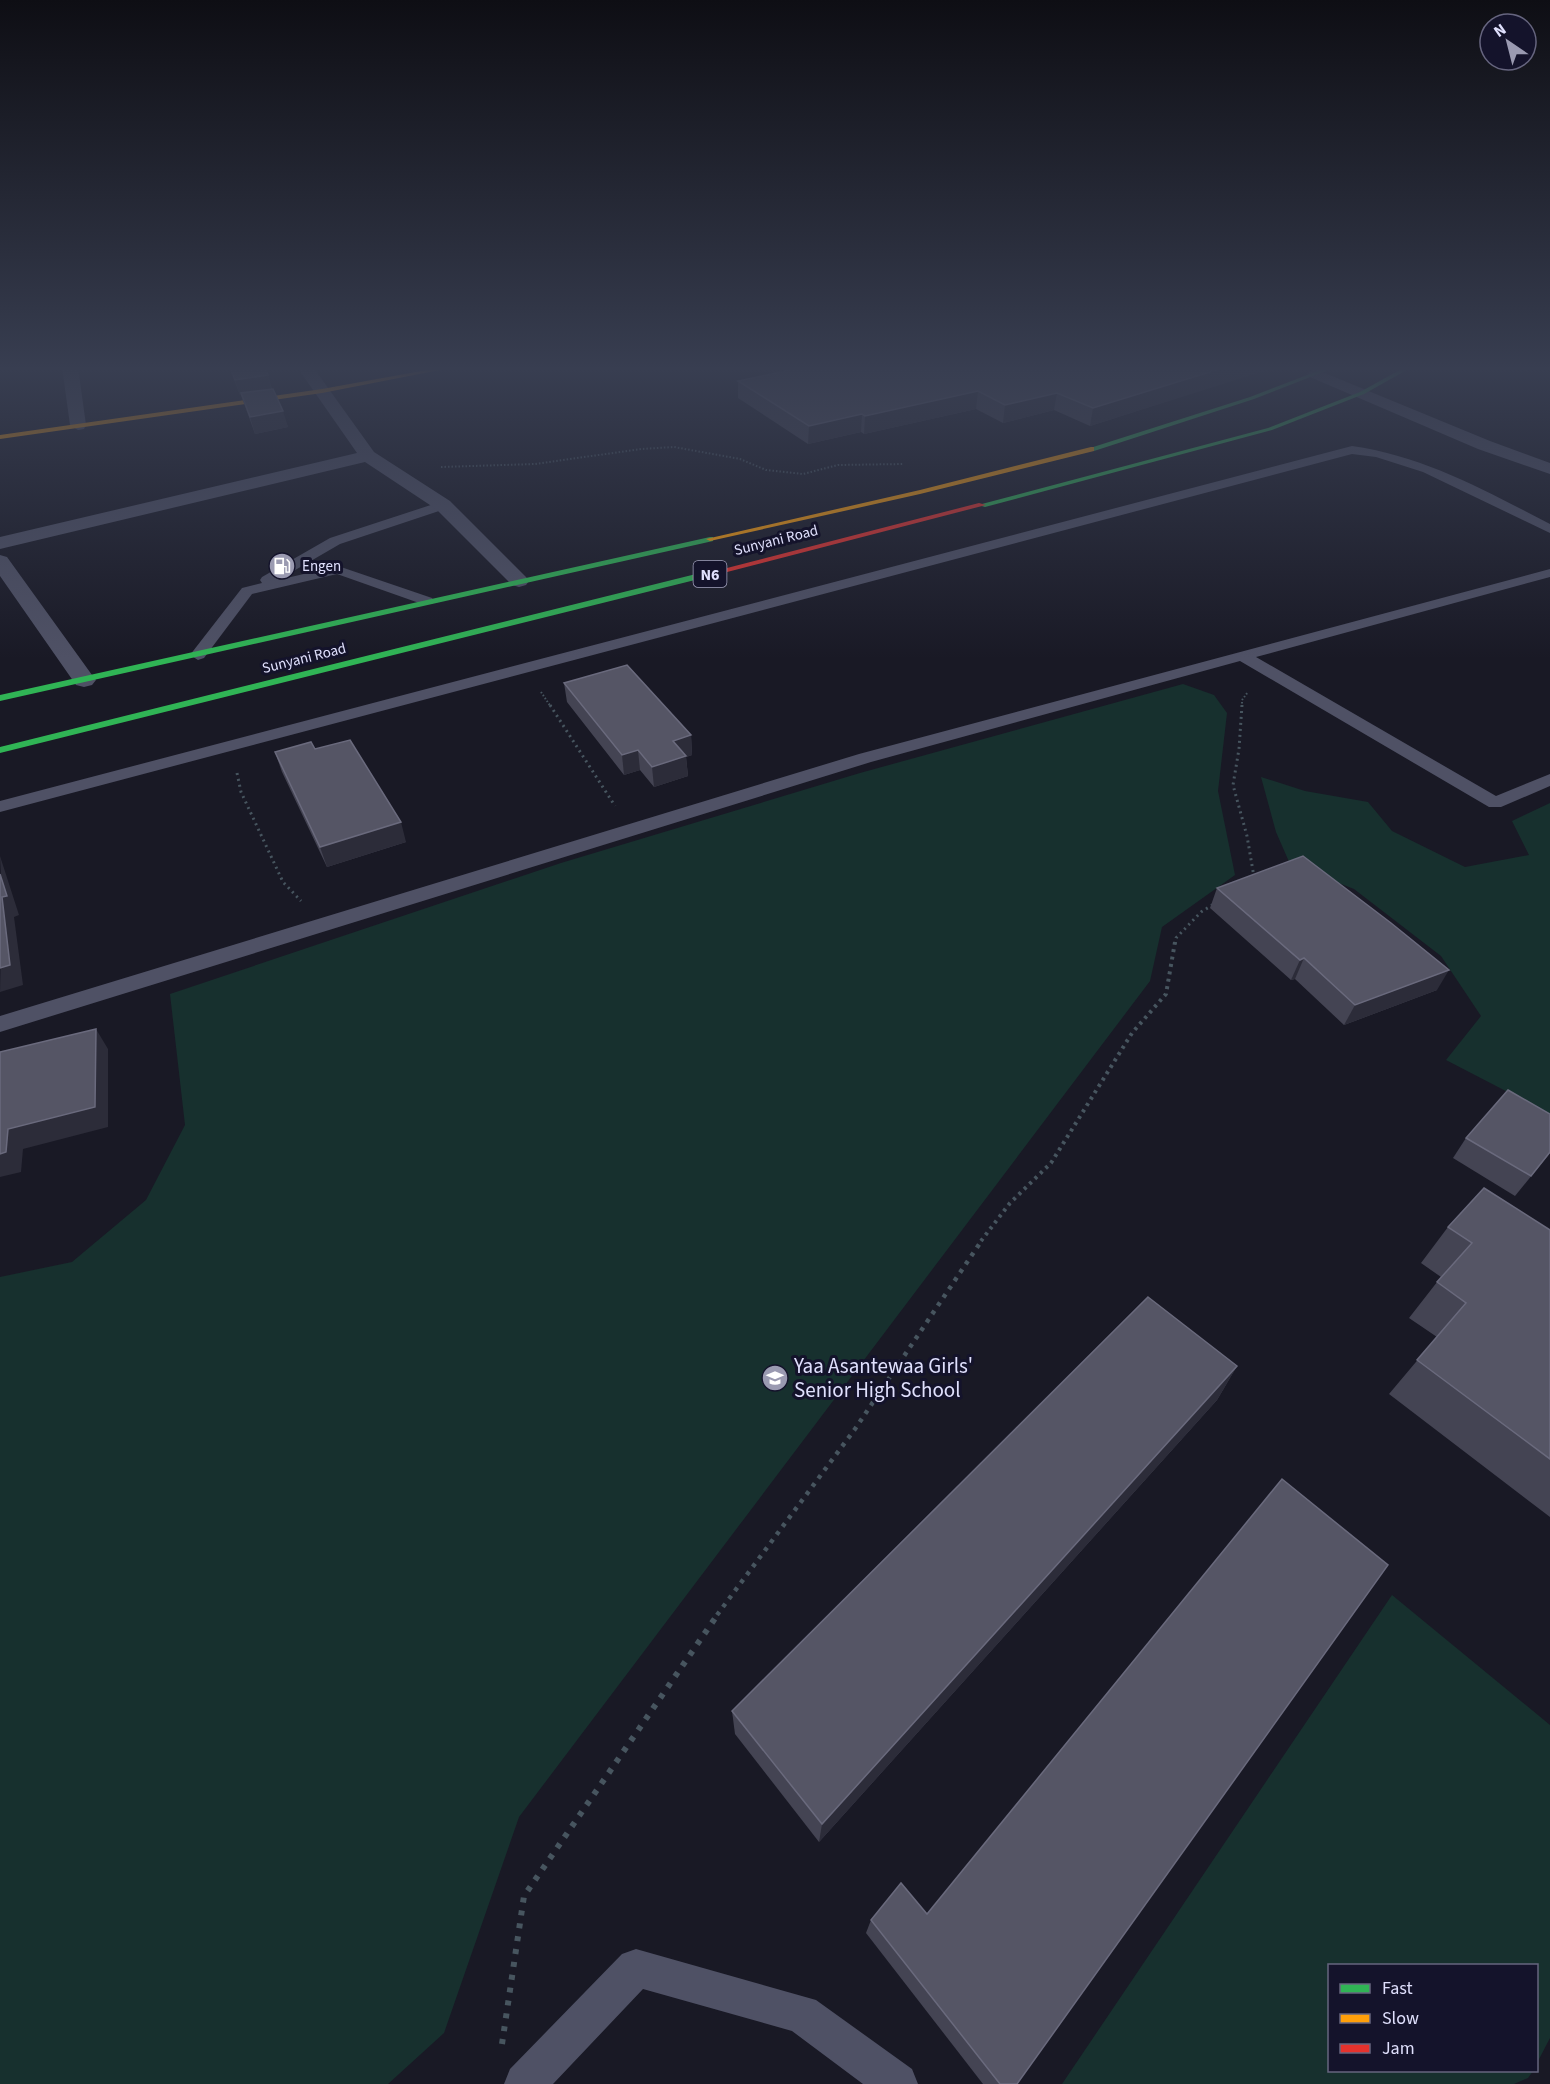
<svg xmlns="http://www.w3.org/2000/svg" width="1550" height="2084" viewBox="0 0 1550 2084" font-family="'Source Sans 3',sans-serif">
<rect width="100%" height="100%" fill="#191925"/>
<g fill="#17302e">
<path d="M 1183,684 L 1214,695 L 1227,713 L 1218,791 L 1235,875 L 1162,927 L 1150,981 L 519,1817 L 444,2033 L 388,2084 L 0,2084 L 0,1277 L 72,1262 L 146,1200 L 185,1125 L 170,994 L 561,863 L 860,773 Z"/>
<path d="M 1261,777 L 1305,791 L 1368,802 L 1392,831 L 1465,867 L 1529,855 L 1512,821 L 1550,803 L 1550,1114 L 1446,1060 L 1481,1016 L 1441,956 L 1354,889 L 1290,864 L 1276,832 Z"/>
<path d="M 1392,1595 L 1550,1725 L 1550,2038 L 1537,2063 L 1536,1966 L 1330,1966 L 1330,2070 L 1533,2071 L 1528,2078 L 1514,2084 L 1062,2084 Z"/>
</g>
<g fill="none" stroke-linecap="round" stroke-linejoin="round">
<g stroke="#47555f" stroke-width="2" stroke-dasharray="1.5 2" stroke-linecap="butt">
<path d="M 441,467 L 535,464 L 641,449 L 674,447 L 740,459 L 766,470 L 803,474 L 838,465 L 904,464"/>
<path d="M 541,692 L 551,707"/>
<path d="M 1242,707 L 1242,700 L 1248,692"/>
</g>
<g stroke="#47555f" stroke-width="3" stroke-dasharray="2 4" stroke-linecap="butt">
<path d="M 550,705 L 615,806"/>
<path d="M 1242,705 L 1239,749 L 1233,785 L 1247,836 L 1254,877"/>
<path d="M 237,773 L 241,792 L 283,882 L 301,901"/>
<path d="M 1175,944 L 1176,938 L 1201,912 L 1214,904"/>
</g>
<path stroke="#47555f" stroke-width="4" stroke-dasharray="3 4.5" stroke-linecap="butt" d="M 981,1241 L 1010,1203 L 1051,1163 L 1132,1033 L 1166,994 L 1175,942"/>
<path stroke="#47555f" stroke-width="4.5" stroke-dasharray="4 6" stroke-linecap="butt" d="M 717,1615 L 855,1429 L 982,1240"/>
<path stroke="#47555f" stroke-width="6" stroke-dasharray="5 8" stroke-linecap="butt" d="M 502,2044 L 524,1896 L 718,1614"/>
<g fill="#4f5165" fill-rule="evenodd">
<path d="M 1352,446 C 1424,456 1486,491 1550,524 L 1550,533 L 1423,472 L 1376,457 L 1352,454 L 0,812 L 0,801 Z"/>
<path d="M 443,501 L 449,505 L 448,508 L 340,544 L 278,580 L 338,566 L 432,598 L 434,601 L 432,604 L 422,604 L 337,574 L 252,594 L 204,658 L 198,660 L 190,655 L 242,588 L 262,583 L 260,580 L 262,577 L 330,538 Z"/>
<path d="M 1550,569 L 1550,577 L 1256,657 L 1496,796 L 1550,774 L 1550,786 L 1501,807 L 1489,807 L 1240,661 L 871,762 L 0,1032 L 0,1016 L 859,754 Z"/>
<path d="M 636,1949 L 816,2000 L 912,2069 L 918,2084 L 863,2084 L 792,2031 L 643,1989 L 553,2084 L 504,2084 L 510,2069 L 622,1954 Z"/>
</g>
<g fill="#4f5165" fill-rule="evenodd">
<path d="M 62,367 L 78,367 L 86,425 L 84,429 L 78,430 L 70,425 Z"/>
<path d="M 297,367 L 313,367 L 374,452 L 450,501 L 526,577 L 529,581 L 526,585 L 519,587 L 512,585 L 436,509 L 365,462 L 0,549 L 0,537 L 357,453 Z"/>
<path d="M 1315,369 L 1490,441 L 1550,463 L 1550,474 L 1478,449 L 1310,377 L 1307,374 L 1310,371 Z"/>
<path d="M 0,555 L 7,557 L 92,675 L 96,680 L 92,685 L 84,687 L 76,685 L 0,576 Z"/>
</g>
<g fill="#30b455" fill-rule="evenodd">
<path d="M 1328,367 L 1336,367 L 1254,399 L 1094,451 L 1087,449 L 1250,397 Z"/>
<path d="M 1405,367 L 1412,367 L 1364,394 L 1272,430 L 985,507 L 978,505 L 1268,428 L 1360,392 Z"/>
<path d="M 710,537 L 713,537 L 713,541 L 0,701 L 0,695 Z"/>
<path d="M 696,574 L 699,575 L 699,579 L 0,753 L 0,747 Z"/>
</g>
<g fill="#ff9f0a" fill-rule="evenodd">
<path d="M 443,367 L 455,367 L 322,393 L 0,439 L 0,435 L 322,389 Z"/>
<path d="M 1091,447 L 1094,447 L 1094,451 L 920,494 L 710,541 L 706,539 L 920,490 Z"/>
</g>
<path fill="#e5322d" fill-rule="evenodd" d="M 979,503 L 986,505 L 696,580 L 692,577 Z"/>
</g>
<g fill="#444453">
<path d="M 229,367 L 264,367 L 268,375 L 272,389 L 288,427 L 255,434 L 241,395 L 240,395 Z"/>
<path d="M 1258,372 L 1090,426 L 1054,410 L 1003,423 L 976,409 L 864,434 L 861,432 L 808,444 L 738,398 L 738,381 Z"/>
<path d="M 564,683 L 691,735 L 692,755 L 686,757 L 688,776 L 654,787 L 640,770 L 624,775 L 567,702 Z"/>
<path d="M 315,749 L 406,842 L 327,867 L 282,772 L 275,752 Z"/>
<path d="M 1217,888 L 1437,990 L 1344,1025 L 1295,979 L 1291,980 L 1210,908 Z"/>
<path d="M 1466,1138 L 1550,1153 L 1515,1196 L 1453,1158 Z"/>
<path d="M 1448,1227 L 1550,1230 L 1550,1517 L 1389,1394 L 1437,1337 L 1409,1318 L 1441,1277 L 1421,1263 Z"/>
<path d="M 1237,1366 L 1217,1400 L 819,1842 L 735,1734 L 732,1711 Z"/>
<path d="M 927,1914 L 1017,2084 L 983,2084 L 866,1933 L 871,1920 Z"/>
</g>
<g fill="#2c2c39">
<path d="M 1226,367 L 1277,367 L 1090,426 L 1093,408 Z"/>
<path d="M 268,375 L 272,391 L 240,395 L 235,380 Z"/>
<path d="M 978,391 L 976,409 L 864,434 L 865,416 Z"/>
<path d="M 1057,393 L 1054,410 L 1003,423 L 1005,405 Z"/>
<path d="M 283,411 L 288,427 L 255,434 L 250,417 Z"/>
<path d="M 862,414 L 861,432 L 808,444 L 809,426 Z"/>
<path d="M 691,735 L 692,755 L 686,757 L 688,776 L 654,787 L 652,767 L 673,741 Z"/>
<path d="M 638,750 L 640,770 L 624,775 L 622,755 Z"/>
<path d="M 401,822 L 406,842 L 327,867 L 320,847 Z"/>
<path d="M 0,856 L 19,915 L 14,917 L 23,985 L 0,992 L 2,897 Z"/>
<path d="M 1304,958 L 1295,979 L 1291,980 L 1300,960 Z"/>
<path d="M 1449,970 L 1437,990 L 1344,1025 L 1355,1005 Z"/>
<path d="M 96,1029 L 108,1049 L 108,1127 L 23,1149 L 21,1172 L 0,1177 L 0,1154 L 8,1129 Z"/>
<path d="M 1237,1366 L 1217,1400 L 819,1842 L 822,1824 Z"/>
</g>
<g fill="#555565" stroke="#6a6a7d" stroke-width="1.5">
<path d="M 230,367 L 264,367 L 268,375 L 235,380 Z"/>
<path d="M 805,367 L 1226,367 L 1093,408 L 1057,393 L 1005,405 L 978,391 L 865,416 L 862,414 L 809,426 L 738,381 Z"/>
<path d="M 273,389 L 283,411 L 250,417 L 241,393 Z"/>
<path d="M 627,665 L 691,735 L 673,741 L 686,756 L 652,767 L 638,750 L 622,755 L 564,683 Z"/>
<path d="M 350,740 L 401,822 L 320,847 L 275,752 L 311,742 L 315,749 Z"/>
<path d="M 1303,856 L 1391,923 L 1449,970 L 1355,1005 L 1304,958 L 1300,960 L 1217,888 Z"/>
<path d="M 0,874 L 7,896 L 2,897 L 10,965 L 0,968 Z"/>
<path d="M 96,1029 L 95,1107 L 8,1129 L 6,1152 L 0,1154 L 0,1052 Z"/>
<path d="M 1508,1090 L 1550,1114 L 1550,1152 L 1531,1176 L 1466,1138 Z"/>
<path d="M 1484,1188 L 1550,1230 L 1550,1459 L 1417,1360 L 1466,1303 L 1437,1282 L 1472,1243 L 1448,1227 Z"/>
<path d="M 1148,1297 L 1237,1366 L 822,1824 L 732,1711 Z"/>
<path d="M 1282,1479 L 1388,1565 L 1017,2084 L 1000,2084 L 871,1920 L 901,1883 L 927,1914 Z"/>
</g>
<linearGradient id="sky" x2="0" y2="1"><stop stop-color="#0e0e14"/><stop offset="0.56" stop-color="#383e51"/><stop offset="1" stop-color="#383e51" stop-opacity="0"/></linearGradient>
<rect width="1550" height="659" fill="url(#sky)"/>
<defs>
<symbol id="fuel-disc" viewBox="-11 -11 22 22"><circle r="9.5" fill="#9a9ab1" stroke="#14132b"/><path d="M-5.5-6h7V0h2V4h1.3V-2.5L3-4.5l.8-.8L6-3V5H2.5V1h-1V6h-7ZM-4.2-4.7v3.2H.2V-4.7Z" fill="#fff"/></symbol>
<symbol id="school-disc" viewBox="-11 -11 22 22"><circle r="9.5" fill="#9a9ab1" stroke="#14132b"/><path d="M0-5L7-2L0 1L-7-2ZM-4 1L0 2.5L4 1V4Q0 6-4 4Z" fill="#fff"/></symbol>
</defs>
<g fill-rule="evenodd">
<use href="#fuel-disc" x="267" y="551" width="30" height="30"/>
<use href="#school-disc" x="760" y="1363" width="30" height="30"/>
</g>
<g text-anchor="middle" stroke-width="6" stroke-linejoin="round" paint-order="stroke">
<g font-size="15" fill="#e0e0fd" stroke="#14132b">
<text transform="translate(776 540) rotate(-14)" y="5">Sunyani Road</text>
<text transform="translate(304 658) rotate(-14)" y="5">Sunyani Road</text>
</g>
<g font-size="15" fill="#e0e0fd" stroke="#14132b" text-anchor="start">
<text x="302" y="571">Engen</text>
</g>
<rect fill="#14132b" stroke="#a3a2be" stroke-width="1.5" x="693.5" y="561" width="33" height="26" rx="4.5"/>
<g font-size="16" font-weight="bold" fill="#e0e0fd">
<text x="710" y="580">N6</text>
</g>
<g font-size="21" fill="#e0e0fd" stroke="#14132b" text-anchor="start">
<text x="794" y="1373">Yaa Asantewaa Girls'<tspan x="794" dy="24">Senior High School</tspan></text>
</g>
</g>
<rect x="1328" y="1964" width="210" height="108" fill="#14132b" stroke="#66657f" stroke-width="1.5"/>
<rect x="1340" y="1984" width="30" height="9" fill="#30b455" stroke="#66657f" stroke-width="1.5"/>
<text x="1382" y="1994" font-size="18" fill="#e0e0fd">Fast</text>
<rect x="1340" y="2014" width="30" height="9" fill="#ff9f0a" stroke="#66657f" stroke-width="1.5"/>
<text x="1382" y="2024" font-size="18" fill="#e0e0fd">Slow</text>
<rect x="1340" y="2044" width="30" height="9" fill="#e5322d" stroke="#66657f" stroke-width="1.5"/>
<text x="1382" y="2054" font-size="18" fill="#e0e0fd">Jam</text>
<g transform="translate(1508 42) rotate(325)"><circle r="28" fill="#14132b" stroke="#66657f" stroke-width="1.5"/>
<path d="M0-4.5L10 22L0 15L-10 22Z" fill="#9a9ab1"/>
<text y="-9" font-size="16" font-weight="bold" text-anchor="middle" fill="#e0e0fd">N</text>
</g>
</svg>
